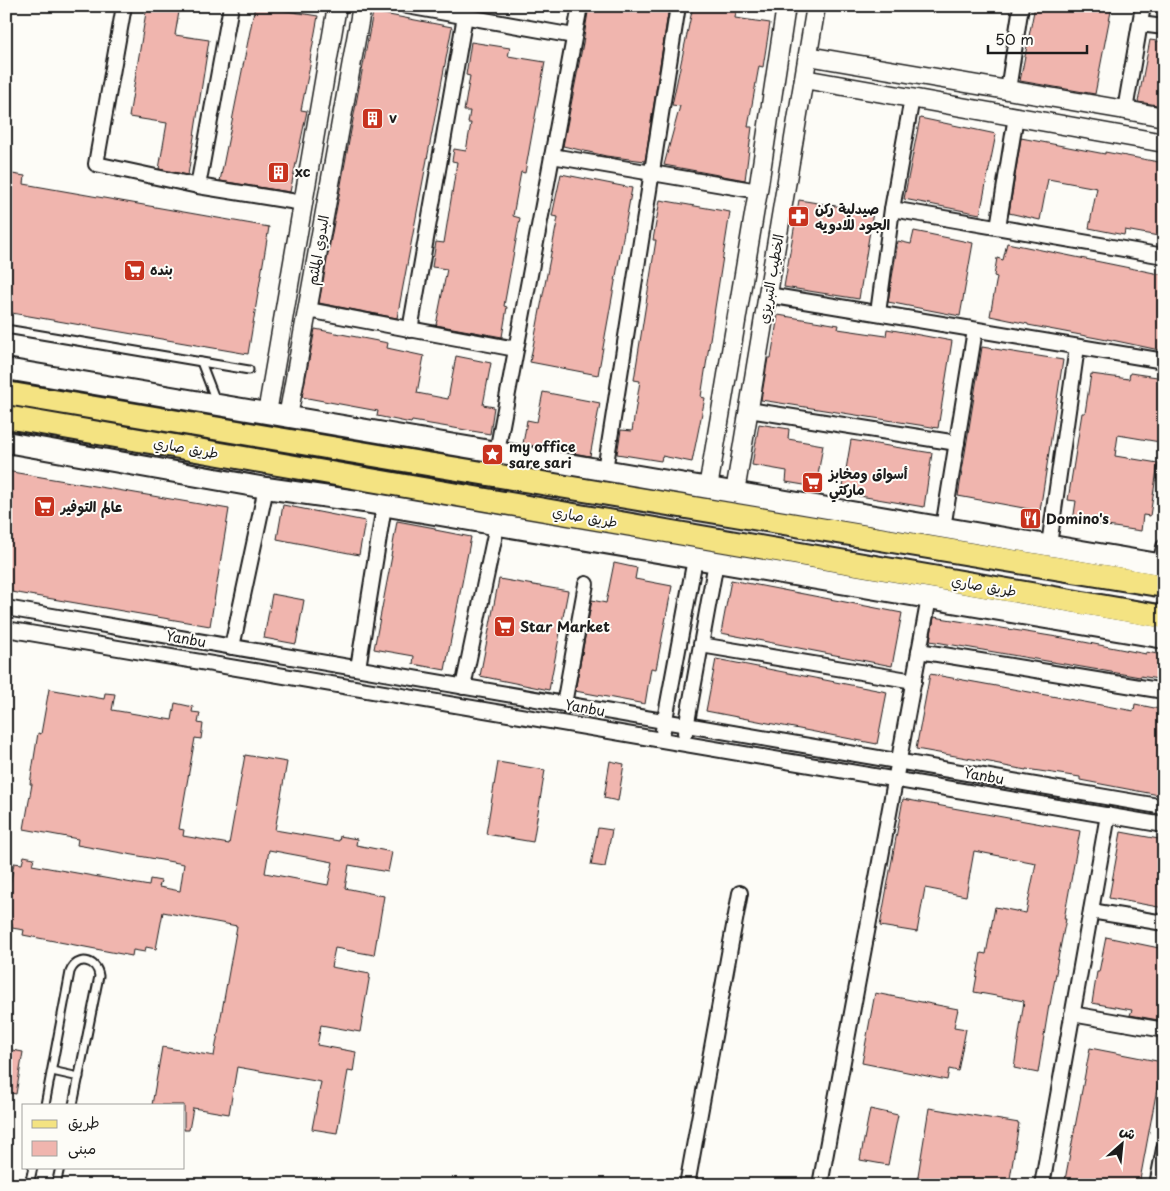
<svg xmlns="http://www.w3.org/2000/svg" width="1170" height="1191" viewBox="0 0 1170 1191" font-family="'Playpen Sans','Playpen Sans Arabic',sans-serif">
<rect width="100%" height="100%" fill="#fdfcf7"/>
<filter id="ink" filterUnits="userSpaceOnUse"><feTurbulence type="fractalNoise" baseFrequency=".02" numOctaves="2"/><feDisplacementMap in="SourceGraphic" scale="10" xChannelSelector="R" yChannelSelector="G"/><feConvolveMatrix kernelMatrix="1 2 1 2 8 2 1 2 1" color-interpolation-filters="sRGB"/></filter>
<g filter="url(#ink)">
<g fill="#f0b5ae" stroke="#1c1c1c" fill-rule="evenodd">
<path d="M 147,6 L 180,6 L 175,35 L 209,40 L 188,175 L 159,169 L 167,123 L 129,117 Z"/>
<path d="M 255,6 L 318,16 L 310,60 L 311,61 L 301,110 L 307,111 L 290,192 L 220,181 Z"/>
<path d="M 589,6 L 662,6 L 669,7 L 645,161 L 606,156 L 563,146 L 583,43 Z"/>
<path d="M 693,6 L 737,6 L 735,18 L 770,23 L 763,67 L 759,66 L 748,127 L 752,127 L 745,180 L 664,165 L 680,106 L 672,105 Z"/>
<path d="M 1035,6 L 1112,6 L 1095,94 L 1020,81 Z"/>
<path d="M 373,12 L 452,27 L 397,318 L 319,303 Z"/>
<path d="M 1150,40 L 1164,42 L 1164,106 L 1138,102 Z"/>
<path d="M 471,42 L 510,48 L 508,56 L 545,62 L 525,173 L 521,172 L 513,216 L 520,218 L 504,306 L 507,307 L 502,337 L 436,325 L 447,269 L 432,267 L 436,242 L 444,243 L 457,162 L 452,161 L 454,149 L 466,151 L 471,123 L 468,123 L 470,111 L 464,111 L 470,76 L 466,75 Z"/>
<path d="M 920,118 L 996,134 L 980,214 L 904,199 Z"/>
<path d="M 1021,138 L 1105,154 L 1105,152 L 1164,163 L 1164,237 L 1125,230 L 1124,235 L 1089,228 L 1097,188 L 1048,179 L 1040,220 L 1009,213 Z"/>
<path d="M 6,173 L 25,176 L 24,184 L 269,227 L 248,354 L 6,312 Z"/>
<path d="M 561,174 L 632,188 L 598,375 L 530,362 L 558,217 L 552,216 Z"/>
<path d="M 660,200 L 730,212 L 701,397 L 705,398 L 692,462 L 662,456 L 661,461 L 617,454 L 621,430 L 632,431 L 640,381 L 634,380 L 656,240 L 653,240 Z"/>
<path d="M 799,200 L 873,212 L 859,299 L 784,287 Z"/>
<path d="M 914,231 L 973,243 L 960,316 L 888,302 L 898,241 L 911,244 Z"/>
<path d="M 1007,243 L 1164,275 L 1164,351 L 1107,339 L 1107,340 L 1028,325 L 1028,324 L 990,316 L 997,277 L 994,276 L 997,258 L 1003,260 Z"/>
<path d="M 778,315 L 839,325 L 838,329 L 886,336 L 887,329 L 952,341 L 938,428 L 761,400 L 768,358 L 771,358 Z"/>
<path d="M 315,329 L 388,343 L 387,348 L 424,356 L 417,393 L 448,399 L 456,356 L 491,363 L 483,405 L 494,407 L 490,434 L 412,421 L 411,423 L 377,416 L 378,411 L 302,397 Z"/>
<path d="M 982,347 L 1063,360 L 1040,511 L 958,496 Z"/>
<path d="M 1130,373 L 1164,378 L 1164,417 L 1160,442 L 1118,435 L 1115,456 L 1158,463 L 1150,516 L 1143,515 L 1141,531 L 1073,521 L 1076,501 L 1068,500 L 1082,413 L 1085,413 L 1091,374 L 1129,379 Z"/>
<path d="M 543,392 L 600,403 L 590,456 L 523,444 L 527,420 L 537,422 Z"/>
<path d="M 759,424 L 789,429 L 788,439 L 823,445 L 816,487 L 786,482 L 787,471 L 752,465 Z"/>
<path d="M 851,440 L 932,453 L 924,507 L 842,493 Z"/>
<path d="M 6,471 L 229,509 L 210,626 L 6,591 Z"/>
<path d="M 283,505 L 365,521 L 359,555 L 277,539 Z"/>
<path d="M 397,521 L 435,528 L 435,530 L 471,537 L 445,670 L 413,664 L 414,656 L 374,649 L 392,556 L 391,556 Z"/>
<path d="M 614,563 L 637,568 L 635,579 L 672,586 L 656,669 L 651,668 L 645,704 L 575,691 L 592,600 L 606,603 Z"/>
<path d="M 499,579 L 568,591 L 549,690 L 480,676 Z"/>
<path d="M 731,580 L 902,613 L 892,666 L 721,633 Z"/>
<path d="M 272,594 L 304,600 L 296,644 L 264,638 Z"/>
<path d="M 934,617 L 1063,638 L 1146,654 L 1146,652 L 1164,655 L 1164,680 L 1140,676 L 1140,677 L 930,641 Z"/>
<path d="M 716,659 L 887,692 L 877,744 L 706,711 Z"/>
<path d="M 930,674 L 1134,711 L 1135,704 L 1164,710 L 1164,796 L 1080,780 L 1080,777 L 1026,769 L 1026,770 L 994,764 L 995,763 L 916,749 Z"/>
<path d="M 49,689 L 104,699 L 105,693 L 115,694 L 112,710 L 172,720 L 175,703 L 193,707 L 192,712 L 200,713 L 198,723 L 203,724 L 201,739 L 195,738 L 179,829 L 184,830 L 183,836 L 229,844 L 245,755 L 287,762 L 275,830 L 339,841 L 340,836 L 357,839 L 356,845 L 392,852 L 388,872 L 349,865 L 345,888 L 384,896 L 374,955 L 335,948 L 331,967 L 370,974 L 360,1032 L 321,1025 L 317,1045 L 356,1052 L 353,1072 L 348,1071 L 337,1133 L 312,1129 L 321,1082 L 237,1067 L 229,1114 L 193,1108 L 189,1130 L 184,1130 L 184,1105 L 152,1105 L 162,1047 L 214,1056 L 237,926 L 163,912 L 156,949 L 146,947 L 145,952 L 133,950 L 132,956 L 23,935 L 24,930 L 12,928 L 12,924 L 6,923 L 6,907 L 14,863 L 22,864 L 24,856 L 34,858 L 32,865 L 149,886 L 150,879 L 161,881 L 159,887 L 180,891 L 184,864 L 77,845 L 78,839 L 24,829 L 32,784 L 30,784 L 38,733 L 41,734 ZM 269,850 L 333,862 L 328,885 L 265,873 Z"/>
<path d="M 610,761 L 624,764 L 618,801 L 604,798 Z"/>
<path d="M 498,762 L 545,770 L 533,842 L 486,834 Z"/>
<path d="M 903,799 L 1080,831 L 1064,919 L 1066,919 L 1056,968 L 1057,968 L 1050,1005 L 1049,1005 L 1038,1073 L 1014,1068 L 1024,1001 L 974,992 L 981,953 L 986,954 L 995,907 L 1026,913 L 1036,863 L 974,851 L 966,896 L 925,888 L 917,932 L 880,926 Z"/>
<path d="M 598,828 L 612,830 L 605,867 L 591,865 Z"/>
<path d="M 1121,832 L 1164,840 L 1164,908 L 1109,898 Z"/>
<path d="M 1106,937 L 1164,949 L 1164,1021 L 1130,1015 L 1132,1010 L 1092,1003 L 1097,972 L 1099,972 Z"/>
<path d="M 875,993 L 958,1009 L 954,1027 L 966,1029 L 958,1071 L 949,1069 L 947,1080 L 862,1063 Z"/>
<path d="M 1090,1048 L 1162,1062 L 1139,1185 L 1064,1185 Z"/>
<path d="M 6,1049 L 23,1052 L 16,1094 L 6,1092 Z"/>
<path d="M 929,1108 L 1019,1123 L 1009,1185 L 934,1185 L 917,1182 Z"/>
<path d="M 870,1109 L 898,1115 L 888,1165 L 860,1160 Z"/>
</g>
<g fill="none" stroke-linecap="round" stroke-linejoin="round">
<defs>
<g id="service">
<path d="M 6,329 L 249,370"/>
<path d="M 201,362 L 216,401"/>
<path d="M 52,1071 L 79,1077"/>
<path d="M 45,1105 L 70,972 C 77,955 97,959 99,976 L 73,1105"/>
<path d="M 29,1185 L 33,1167"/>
<path d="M 56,1185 L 60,1167"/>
</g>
<g id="minor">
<path d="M 124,6 L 96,164 L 198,186 L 303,203"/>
<path d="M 407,6 L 574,36"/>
<path d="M 1140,24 L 1164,27"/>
<path d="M 1008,90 L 1021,6"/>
<path d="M 1125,110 L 1143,6"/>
<path d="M 552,156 L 758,191"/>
<path d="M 198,186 L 231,6"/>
<path d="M 892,209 L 1164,256"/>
<path d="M 998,227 L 1016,116"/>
<path d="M 768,295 L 1164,361"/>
<path d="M 308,310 L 516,349"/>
<path d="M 878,313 L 892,209 L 912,98"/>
<path d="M 410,330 L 465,16"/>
<path d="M 749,410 L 957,443"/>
<path d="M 497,452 L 580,6"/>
<path d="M 605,470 L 678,6"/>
<path d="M 943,528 L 975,330"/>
<path d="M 1049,545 L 1077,347"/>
<path d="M 1160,564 L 1164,547"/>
<path d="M 6,608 L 1164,807"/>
<path d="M 6,629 L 1164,825"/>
<path d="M 701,645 L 914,681"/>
<path d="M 232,647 L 266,488"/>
<path d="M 919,651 L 1164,691"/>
<path d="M 358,668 L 384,506"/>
<path d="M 463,687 L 497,525"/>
<path d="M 564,704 L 586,584"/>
<path d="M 663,730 L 695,559"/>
<path d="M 685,733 L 716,562"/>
<path d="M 1091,911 L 1164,923"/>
<path d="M 1072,1014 L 1164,1030"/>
<path d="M 687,1185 L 740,893"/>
<path d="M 820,1185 L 929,598"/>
<path d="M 1042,1185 L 1108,815"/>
<path d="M 1157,1185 L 1164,1149"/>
</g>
<g id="tertiary">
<path d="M 808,56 L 1125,110 L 1164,117"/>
<path d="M 804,79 L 1164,143"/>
<path d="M 267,413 L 337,6"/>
<path d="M 288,417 L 362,6"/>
<path d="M 708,488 L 758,191 L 786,6"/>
<path d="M 735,492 L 816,6"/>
</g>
<g id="secondary">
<path d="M 6,369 L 1164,565"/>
<path d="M 6,442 L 266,488 L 364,502 L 1164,638"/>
</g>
<g id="primary">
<path d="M 6,393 L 397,459 L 1164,586"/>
<path d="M 6,417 L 1164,617"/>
</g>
</defs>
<use href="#service" stroke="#1c1c1c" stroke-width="11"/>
<use href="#minor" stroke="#1c1c1c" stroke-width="18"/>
<use href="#tertiary" stroke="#1c1c1c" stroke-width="21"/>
<use href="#secondary" stroke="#1c1c1c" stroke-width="24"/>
<use href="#primary" stroke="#1c1c1c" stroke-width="26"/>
<use href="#service" stroke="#fdfcf7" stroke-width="7"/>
<use href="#minor" stroke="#fdfcf7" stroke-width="14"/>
<use href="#tertiary" stroke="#fdfcf7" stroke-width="18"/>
<use href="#secondary" stroke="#fdfcf7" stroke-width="20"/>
<use href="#primary" stroke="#f4e382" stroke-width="22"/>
</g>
</g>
<defs>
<symbol id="building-square" viewBox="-11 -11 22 22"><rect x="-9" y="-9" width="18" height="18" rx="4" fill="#c8321e" stroke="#fdfcf7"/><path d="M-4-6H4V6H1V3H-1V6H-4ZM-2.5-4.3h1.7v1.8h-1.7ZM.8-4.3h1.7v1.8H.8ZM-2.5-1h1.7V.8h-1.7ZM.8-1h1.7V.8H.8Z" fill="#fff"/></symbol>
<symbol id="pharmacy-square" viewBox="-11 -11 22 22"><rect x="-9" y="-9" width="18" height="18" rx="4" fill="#c8321e" stroke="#fdfcf7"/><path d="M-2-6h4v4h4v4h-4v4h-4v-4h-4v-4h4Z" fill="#fff"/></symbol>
<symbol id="supermarket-square" viewBox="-11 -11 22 22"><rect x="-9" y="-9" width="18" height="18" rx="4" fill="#c8321e" stroke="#fdfcf7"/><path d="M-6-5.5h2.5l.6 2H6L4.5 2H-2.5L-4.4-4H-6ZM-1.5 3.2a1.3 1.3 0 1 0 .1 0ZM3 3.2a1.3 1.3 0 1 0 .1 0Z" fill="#fff"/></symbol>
<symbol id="sight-square" viewBox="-11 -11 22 22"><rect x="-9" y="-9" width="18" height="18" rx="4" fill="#c8321e" stroke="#fdfcf7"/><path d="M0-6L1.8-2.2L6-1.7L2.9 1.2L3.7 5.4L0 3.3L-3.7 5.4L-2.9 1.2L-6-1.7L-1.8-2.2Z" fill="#fff"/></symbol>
<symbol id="restaurant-square" viewBox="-11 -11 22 22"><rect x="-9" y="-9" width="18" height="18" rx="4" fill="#c8321e" stroke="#fdfcf7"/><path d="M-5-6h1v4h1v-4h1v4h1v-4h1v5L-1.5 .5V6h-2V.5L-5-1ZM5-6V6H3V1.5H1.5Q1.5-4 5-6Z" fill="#fff"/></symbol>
</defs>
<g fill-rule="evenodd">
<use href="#building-square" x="360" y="106" width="25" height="25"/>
<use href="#building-square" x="266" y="160" width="25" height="25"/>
<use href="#pharmacy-square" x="786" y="204" width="25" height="25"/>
<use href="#supermarket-square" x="122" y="258" width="25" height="25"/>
<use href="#sight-square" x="480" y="442" width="25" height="25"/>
<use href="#supermarket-square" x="800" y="470" width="25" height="25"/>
<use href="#supermarket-square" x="32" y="494" width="25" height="25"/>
<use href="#restaurant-square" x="1018" y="506" width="25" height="25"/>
<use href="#supermarket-square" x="492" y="614" width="25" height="25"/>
</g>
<g text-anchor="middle" stroke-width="4" stroke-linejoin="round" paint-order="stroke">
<g font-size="14" font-weight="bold" fill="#1c1c1c" stroke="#fdfcf7" text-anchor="start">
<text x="389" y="123">v</text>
<text x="295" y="177">xc</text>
<text x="815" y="214">صيدلية ركن<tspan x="815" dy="16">الجود للادويه</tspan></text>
<text x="150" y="275">بنده</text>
<text x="509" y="452">my office<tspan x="509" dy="16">sare sari</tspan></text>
<text x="829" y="479">أسواق ومخابز<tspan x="829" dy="16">ماركتي</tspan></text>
<text x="61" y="512">عالم التوفير</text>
<text x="1046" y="524">Domino's</text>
<text x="520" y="632">Star Market</text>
</g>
<g font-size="14" fill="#1c1c1c" stroke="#fdfcf7">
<text transform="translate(318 250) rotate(-80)" y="5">البدوي الملثم</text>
<text transform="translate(771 279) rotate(-80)" y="5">الخطيب التبريزي</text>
<text transform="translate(186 448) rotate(10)" y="5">طريق صاري</text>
<text transform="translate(585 517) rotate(10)" y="5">طريق صاري</text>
<text transform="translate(984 586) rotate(10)" y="5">طريق صاري</text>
<text transform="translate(186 639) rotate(10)" y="5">Yanbu</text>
<text transform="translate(585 708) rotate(10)" y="5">Yanbu</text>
<text transform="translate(984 776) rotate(10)" y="5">Yanbu</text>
</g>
</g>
<rect width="1170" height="1191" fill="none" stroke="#fdfcf7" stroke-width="25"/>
<rect x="12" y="12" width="1145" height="1166" fill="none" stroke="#1c1c1c" stroke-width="2" filter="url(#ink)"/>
<rect x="22" y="1104" width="162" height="65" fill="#fdfcf7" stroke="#a3a29f"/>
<rect x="32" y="1120" width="25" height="8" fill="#f4e382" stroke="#a3a29f"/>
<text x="68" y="1128" font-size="15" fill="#1c1c1c">طريق</text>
<rect x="32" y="1141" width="25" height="15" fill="#f0b5ae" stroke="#a3a29f"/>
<text x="68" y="1154" font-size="15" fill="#1c1c1c">مبنى</text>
<g transform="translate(1122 1144) rotate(27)" stroke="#fdfcf7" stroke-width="4" paint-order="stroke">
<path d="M0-4L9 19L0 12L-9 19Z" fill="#1c1c1c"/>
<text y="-8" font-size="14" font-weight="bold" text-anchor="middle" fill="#1c1c1c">ش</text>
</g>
<path d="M988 45v8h99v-8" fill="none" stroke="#1c1c1c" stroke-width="2.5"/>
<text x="995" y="45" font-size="15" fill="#1c1c1c" stroke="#fdfcf7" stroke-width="4" paint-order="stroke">50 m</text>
</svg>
